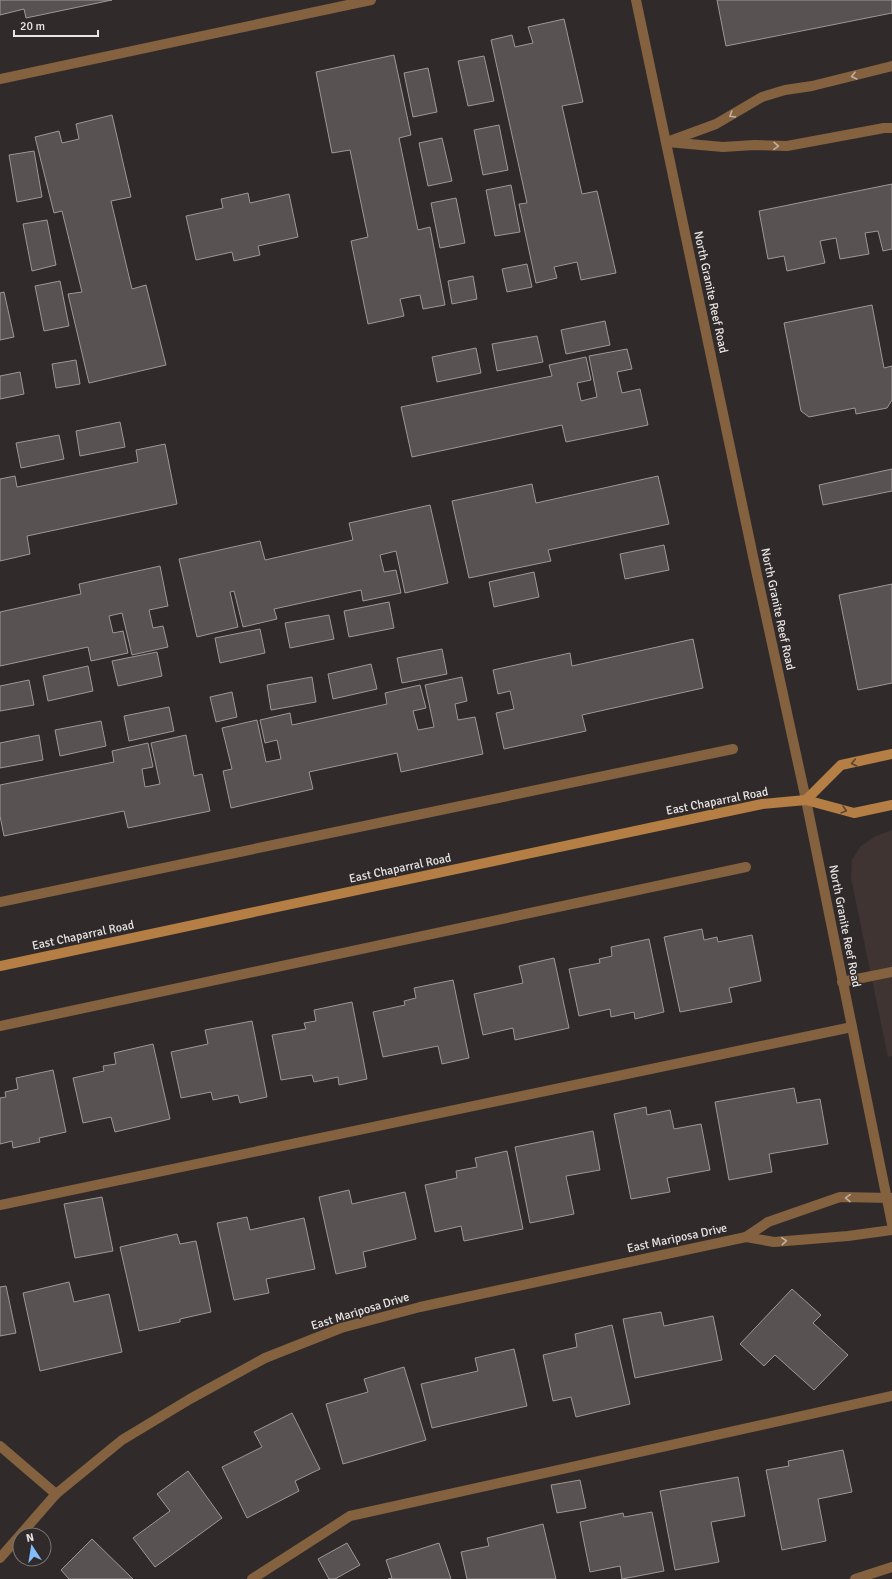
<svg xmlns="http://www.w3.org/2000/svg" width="892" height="1579" viewBox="0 0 892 1579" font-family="Signika,sans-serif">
<rect width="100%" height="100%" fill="#302b2a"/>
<path fill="#3f3431" d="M 892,830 L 892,1056 L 888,1057 L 851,878 L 852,860 L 861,846 L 876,836 Z"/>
<g fill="#585253" stroke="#9e9798">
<path d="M 0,0 L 112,0 L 26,18 L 24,9 L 0,15 Z"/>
<path d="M 717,0 L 892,0 L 892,13 L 726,46 Z"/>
<path d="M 564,19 L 583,102 L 562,106 L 582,194 L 597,191 L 616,273 L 581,280 L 577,262 L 554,267 L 557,278 L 536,283 L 519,204 L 527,203 L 491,40 L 512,35 L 515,47 L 533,43 L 528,27 Z"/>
<path d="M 394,55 L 411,135 L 399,138 L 418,230 L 430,227 L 445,305 L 423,309 L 420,295 L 400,299 L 404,316 L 368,324 L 351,241 L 368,237 L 350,150 L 332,153 L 316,72 Z"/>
<path d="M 484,56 L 494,101 L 468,106 L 458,61 Z"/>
<path d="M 428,68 L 437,112 L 413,117 L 404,73 Z"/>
<path d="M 112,115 L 131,197 L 111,201 L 132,289 L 146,285 L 166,365 L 89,383 L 68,294 L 82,292 L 62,211 L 54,213 L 35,137 L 59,131 L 62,143 L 79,139 L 76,124 Z"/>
<path d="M 499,125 L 508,170 L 483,175 L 474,130 Z"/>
<path d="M 442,138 L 452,181 L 428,186 L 419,143 Z"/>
<path d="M 34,151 L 42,197 L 17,202 L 9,155 Z"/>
<path d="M 892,184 L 892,249 L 883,251 L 878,231 L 865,233 L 869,254 L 840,259 L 836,238 L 820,241 L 825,263 L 787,271 L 784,256 L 768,259 L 759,211 Z"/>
<path d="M 511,185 L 520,232 L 495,236 L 486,190 Z"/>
<path d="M 248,193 L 250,203 L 289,194 L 298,237 L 258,246 L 260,255 L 234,261 L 232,252 L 196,260 L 186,216 L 223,208 L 221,199 Z"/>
<path d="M 456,198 L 465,243 L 440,248 L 431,203 Z"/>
<path d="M 47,220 L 56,265 L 32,271 L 23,224 Z"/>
<path d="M 527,264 L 532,287 L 507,292 L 502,269 Z"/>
<path d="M 473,276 L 477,299 L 452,304 L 448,281 Z"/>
<path d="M 60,281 L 69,326 L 44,331 L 35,286 Z"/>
<path d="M 4,292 L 14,337 L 0,340 L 0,293 Z"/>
<path d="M 872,305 L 884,368 L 892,366 L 892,400 L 887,408 L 856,414 L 855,408 L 809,417 L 801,411 L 784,323 Z"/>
<path d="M 605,321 L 610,345 L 566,354 L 561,330 Z"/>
<path d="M 537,336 L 543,362 L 497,371 L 492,344 Z"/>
<path d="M 476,348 L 481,373 L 437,382 L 432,357 Z"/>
<path d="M 627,349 L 632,369 L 617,372 L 622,393 L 640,389 L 648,425 L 566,442 L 562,425 L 412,457 L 401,407 L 552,376 L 549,365 L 586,357 L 591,380 L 577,383 L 581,401 L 597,397 L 589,356 Z"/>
<path d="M 76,360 L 80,384 L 56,388 L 52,364 Z"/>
<path d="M 20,372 L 24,394 L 0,399 L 0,376 Z"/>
<path d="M 120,422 L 125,447 L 80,456 L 76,431 Z"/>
<path d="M 59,435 L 64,459 L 21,468 L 16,443 Z"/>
<path d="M 165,444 L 177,504 L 27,536 L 30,554 L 0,561 L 0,479 L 15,476 L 17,487 L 138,462 L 136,450 Z"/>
<path d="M 892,469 L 892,491 L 823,505 L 819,485 Z"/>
<path d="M 658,476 L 669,524 L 548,550 L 551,561 L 469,578 L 452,501 L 532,484 L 536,503 Z"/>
<path d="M 430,505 L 448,583 L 405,593 L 396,551 L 380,555 L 384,572 L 396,570 L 401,593 L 363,601 L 361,590 L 274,609 L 277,619 L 243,627 L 234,591 L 230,592 L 238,627 L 197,637 L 179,559 L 260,541 L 265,560 L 353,540 L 349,523 Z"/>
<path d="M 664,545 L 669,570 L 625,579 L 620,554 Z"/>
<path d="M 160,566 L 168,606 L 149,610 L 153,628 L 163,626 L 168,647 L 132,655 L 122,613 L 109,616 L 113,633 L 123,631 L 128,653 L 91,661 L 88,647 L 0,666 L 0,612 L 81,594 L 79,584 Z"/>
<path d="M 534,572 L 539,597 L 494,607 L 489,582 Z"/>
<path d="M 892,584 L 892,683 L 858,690 L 839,595 Z"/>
<path d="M 389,602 L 394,628 L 349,637 L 344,611 Z"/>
<path d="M 329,615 L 334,639 L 290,648 L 285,623 Z"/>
<path d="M 260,629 L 265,653 L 220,663 L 215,638 Z"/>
<path d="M 693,639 L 703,688 L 582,715 L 586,731 L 504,749 L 496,713 L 514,709 L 510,691 L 498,694 L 493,670 L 570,653 L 572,666 Z"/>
<path d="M 442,649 L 447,674 L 402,683 L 397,658 Z"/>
<path d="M 157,652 L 162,676 L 118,686 L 112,661 Z"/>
<path d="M 371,664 L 377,689 L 333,699 L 328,674 Z"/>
<path d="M 88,666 L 93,691 L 48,701 L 43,676 Z"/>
<path d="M 312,677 L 316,702 L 271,710 L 267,685 Z"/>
<path d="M 462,677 L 467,701 L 455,704 L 458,720 L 475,717 L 483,754 L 401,772 L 397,753 L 309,772 L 313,789 L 231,808 L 223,771 L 232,769 L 222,728 L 257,720 L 266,762 L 281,759 L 277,740 L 265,743 L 260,720 L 290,713 L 292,725 L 387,704 L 385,693 L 420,685 L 426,708 L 413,711 L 418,730 L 434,727 L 425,685 Z"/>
<path d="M 29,680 L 34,705 L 0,711 L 0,686 Z"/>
<path d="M 232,692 L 237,717 L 216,722 L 210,697 Z"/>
<path d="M 169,707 L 174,731 L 129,741 L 124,716 Z"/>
<path d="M 101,721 L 106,746 L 60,756 L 55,730 Z"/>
<path d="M 39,735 L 43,760 L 0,768 L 0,743 Z"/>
<path d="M 186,735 L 194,776 L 202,774 L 210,811 L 128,828 L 124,811 L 4,836 L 0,816 L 0,785 L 114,762 L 112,751 L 148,743 L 153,767 L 142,769 L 145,787 L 160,784 L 151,743 Z"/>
<path d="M 702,929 L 704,940 L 717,937 L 718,942 L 752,935 L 761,981 L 729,988 L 732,1002 L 680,1012 L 664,937 Z"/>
<path d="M 649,939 L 664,1012 L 635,1019 L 634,1012 L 611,1017 L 610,1009 L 579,1016 L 569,969 L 600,963 L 599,959 L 612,956 L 611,947 Z"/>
<path d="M 554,958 L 569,1028 L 515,1040 L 513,1028 L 483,1035 L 474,994 L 523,983 L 519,966 Z"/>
<path d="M 453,980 L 469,1058 L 442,1064 L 438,1046 L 383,1057 L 373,1012 L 405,1005 L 404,1001 L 416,998 L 414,988 Z"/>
<path d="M 352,1002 L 367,1079 L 339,1085 L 338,1077 L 314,1082 L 312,1075 L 281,1080 L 272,1035 L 306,1029 L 304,1023 L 316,1021 L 314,1010 Z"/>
<path d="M 252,1021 L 267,1097 L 240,1103 L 238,1095 L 213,1100 L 211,1092 L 181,1098 L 171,1052 L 208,1044 L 205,1030 Z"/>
<path d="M 153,1044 L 170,1119 L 115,1132 L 111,1117 L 83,1123 L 73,1078 L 104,1071 L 103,1066 L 116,1064 L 114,1053 Z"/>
<path d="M 53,1070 L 66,1132 L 39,1138 L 40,1142 L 13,1148 L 12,1141 L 0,1144 L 0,1098 L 6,1097 L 5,1092 L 18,1089 L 16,1078 Z"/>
<path d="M 794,1088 L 797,1103 L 820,1099 L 828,1144 L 769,1154 L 772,1172 L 729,1180 L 715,1102 Z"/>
<path d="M 646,1107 L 647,1115 L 670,1110 L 674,1129 L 701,1124 L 710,1170 L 667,1178 L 670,1192 L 631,1199 L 614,1114 Z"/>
<path d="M 593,1131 L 600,1170 L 566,1176 L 574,1214 L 530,1223 L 515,1147 Z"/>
<path d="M 507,1151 L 523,1229 L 464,1241 L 461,1226 L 435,1232 L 425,1185 L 457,1178 L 456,1171 L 477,1167 L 475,1158 Z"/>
<path d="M 349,1190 L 352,1204 L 405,1192 L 416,1239 L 363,1252 L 366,1267 L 336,1274 L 319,1197 Z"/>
<path d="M 102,1197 L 113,1251 L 75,1258 L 64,1204 Z"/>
<path d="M 247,1217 L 250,1230 L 304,1218 L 315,1269 L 266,1279 L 269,1293 L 234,1300 L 217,1223 Z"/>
<path d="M 177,1234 L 180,1244 L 196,1241 L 211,1312 L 180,1319 L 180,1322 L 139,1331 L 120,1247 Z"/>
<path d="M 69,1282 L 74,1302 L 109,1294 L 122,1352 L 40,1371 L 23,1293 Z"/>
<path d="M 6,1286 L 16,1333 L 0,1336 L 0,1287 Z"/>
<path d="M 792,1289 L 821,1315 L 813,1323 L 848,1355 L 814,1390 L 775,1355 L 764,1366 L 740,1344 Z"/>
<path d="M 661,1312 L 664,1326 L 713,1316 L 722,1360 L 635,1378 L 623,1319 Z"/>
<path d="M 612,1325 L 630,1404 L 576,1417 L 571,1397 L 553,1401 L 543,1355 L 577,1347 L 575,1334 Z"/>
<path d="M 514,1349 L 527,1406 L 432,1428 L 421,1384 L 478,1371 L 475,1358 Z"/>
<path d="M 404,1367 L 426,1440 L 343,1464 L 326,1404 L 368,1392 L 364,1379 Z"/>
<path d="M 292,1413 L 320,1469 L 295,1481 L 299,1491 L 247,1518 L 222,1467 L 262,1447 L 254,1432 Z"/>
<path d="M 843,1450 L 852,1492 L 818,1499 L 826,1541 L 782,1550 L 766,1470 L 789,1466 L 788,1461 Z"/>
<path d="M 188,1471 L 222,1518 L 155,1567 L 133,1538 L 170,1511 L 157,1494 Z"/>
<path d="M 738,1477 L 745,1516 L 711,1522 L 719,1562 L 675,1570 L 660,1491 Z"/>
<path d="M 580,1480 L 586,1508 L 557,1513 L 551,1485 Z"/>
<path d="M 652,1512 L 664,1571 L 622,1579 L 620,1566 L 590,1572 L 580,1522 L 623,1513 L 624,1517 Z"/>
<path d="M 543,1524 L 556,1579 L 467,1579 L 461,1552 L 489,1546 L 487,1538 Z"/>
<path d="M 92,1539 L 133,1579 L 69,1579 L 61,1570 Z"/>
<path d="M 347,1543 L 360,1565 L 335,1579 L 329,1579 L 318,1559 Z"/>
<path d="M 439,1543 L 451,1579 L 388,1579 L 392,1578 L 386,1560 Z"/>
</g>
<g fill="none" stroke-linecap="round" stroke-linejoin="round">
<g stroke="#84613f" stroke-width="10">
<path d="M 892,66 L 812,86 L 785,90 L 762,97 L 716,124 L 667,142 L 723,147 L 754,145 L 787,146 L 884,128 L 892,128"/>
<path d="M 842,982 L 892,972"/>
<path d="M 0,1205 L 852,1027"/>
<path d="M 252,1579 L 350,1516 L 892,1396"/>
</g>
<g stroke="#84613f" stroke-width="10">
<path d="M 0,79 L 371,0"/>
<path d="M 0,902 L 733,749"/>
<path d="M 0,1026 L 746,867"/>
<path d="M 746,1237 L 774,1242 L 848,1236 L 892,1230"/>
<path d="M 0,1446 L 56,1494"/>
<path d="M 0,1558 L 56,1494 L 122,1440 L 190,1399 L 265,1358 L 341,1328 L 420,1307 L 746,1237 L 768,1222 L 840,1197 L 892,1198"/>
<path d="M 855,1579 L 892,1567"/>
</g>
<path stroke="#84613f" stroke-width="10" d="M 636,0 L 754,561 L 806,800 L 892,1224"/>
<g stroke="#b57e45" stroke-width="10">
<path d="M 806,800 L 841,765 L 892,754"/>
<path d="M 0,966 L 762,804 L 806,800 L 854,813 L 892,805"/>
</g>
</g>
<defs><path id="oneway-chevron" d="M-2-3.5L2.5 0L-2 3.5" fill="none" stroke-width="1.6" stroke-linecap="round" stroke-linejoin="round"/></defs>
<g stroke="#c0b0a2">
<use href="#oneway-chevron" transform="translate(854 76) rotate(166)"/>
<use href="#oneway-chevron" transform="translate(732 115) rotate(149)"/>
<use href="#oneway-chevron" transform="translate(776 146) rotate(2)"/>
<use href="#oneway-chevron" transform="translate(848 1198) rotate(-179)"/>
<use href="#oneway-chevron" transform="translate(784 1241) rotate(-5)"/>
</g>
<g stroke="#584432">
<use href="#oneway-chevron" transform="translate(854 763) rotate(168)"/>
<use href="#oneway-chevron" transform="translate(844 810) rotate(15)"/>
</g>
<g text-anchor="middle" stroke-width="3" stroke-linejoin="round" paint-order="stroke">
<g font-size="12" fill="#e8e5e4" stroke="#302b2a">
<text transform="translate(711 292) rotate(78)" y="4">North Granite Reef Road</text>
<text transform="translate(778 609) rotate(78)" y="4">North Granite Reef Road</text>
<text transform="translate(717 801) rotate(-11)" y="4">East Chaparral Road</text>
<text transform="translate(400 868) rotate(-12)" y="4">East Chaparral Road</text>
<text transform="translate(845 926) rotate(79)" y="4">North Granite Reef Road</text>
<text transform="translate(83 935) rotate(-12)" y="4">East Chaparral Road</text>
<text transform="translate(677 1238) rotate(-12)" y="4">East Mariposa Drive</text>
<text transform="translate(360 1311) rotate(-17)" y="4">East Mariposa Drive</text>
</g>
</g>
<g transform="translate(32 1547) rotate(348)"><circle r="19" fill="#302b2a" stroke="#7a7574"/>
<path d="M0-3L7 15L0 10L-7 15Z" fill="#81bdfa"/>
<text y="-6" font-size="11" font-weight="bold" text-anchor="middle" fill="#e8e5e4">N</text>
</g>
<path d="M14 30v6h84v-6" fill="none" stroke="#e8e5e4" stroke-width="2"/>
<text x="20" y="30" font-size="12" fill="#e8e5e4" stroke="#302b2a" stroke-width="3" paint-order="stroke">20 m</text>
</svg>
